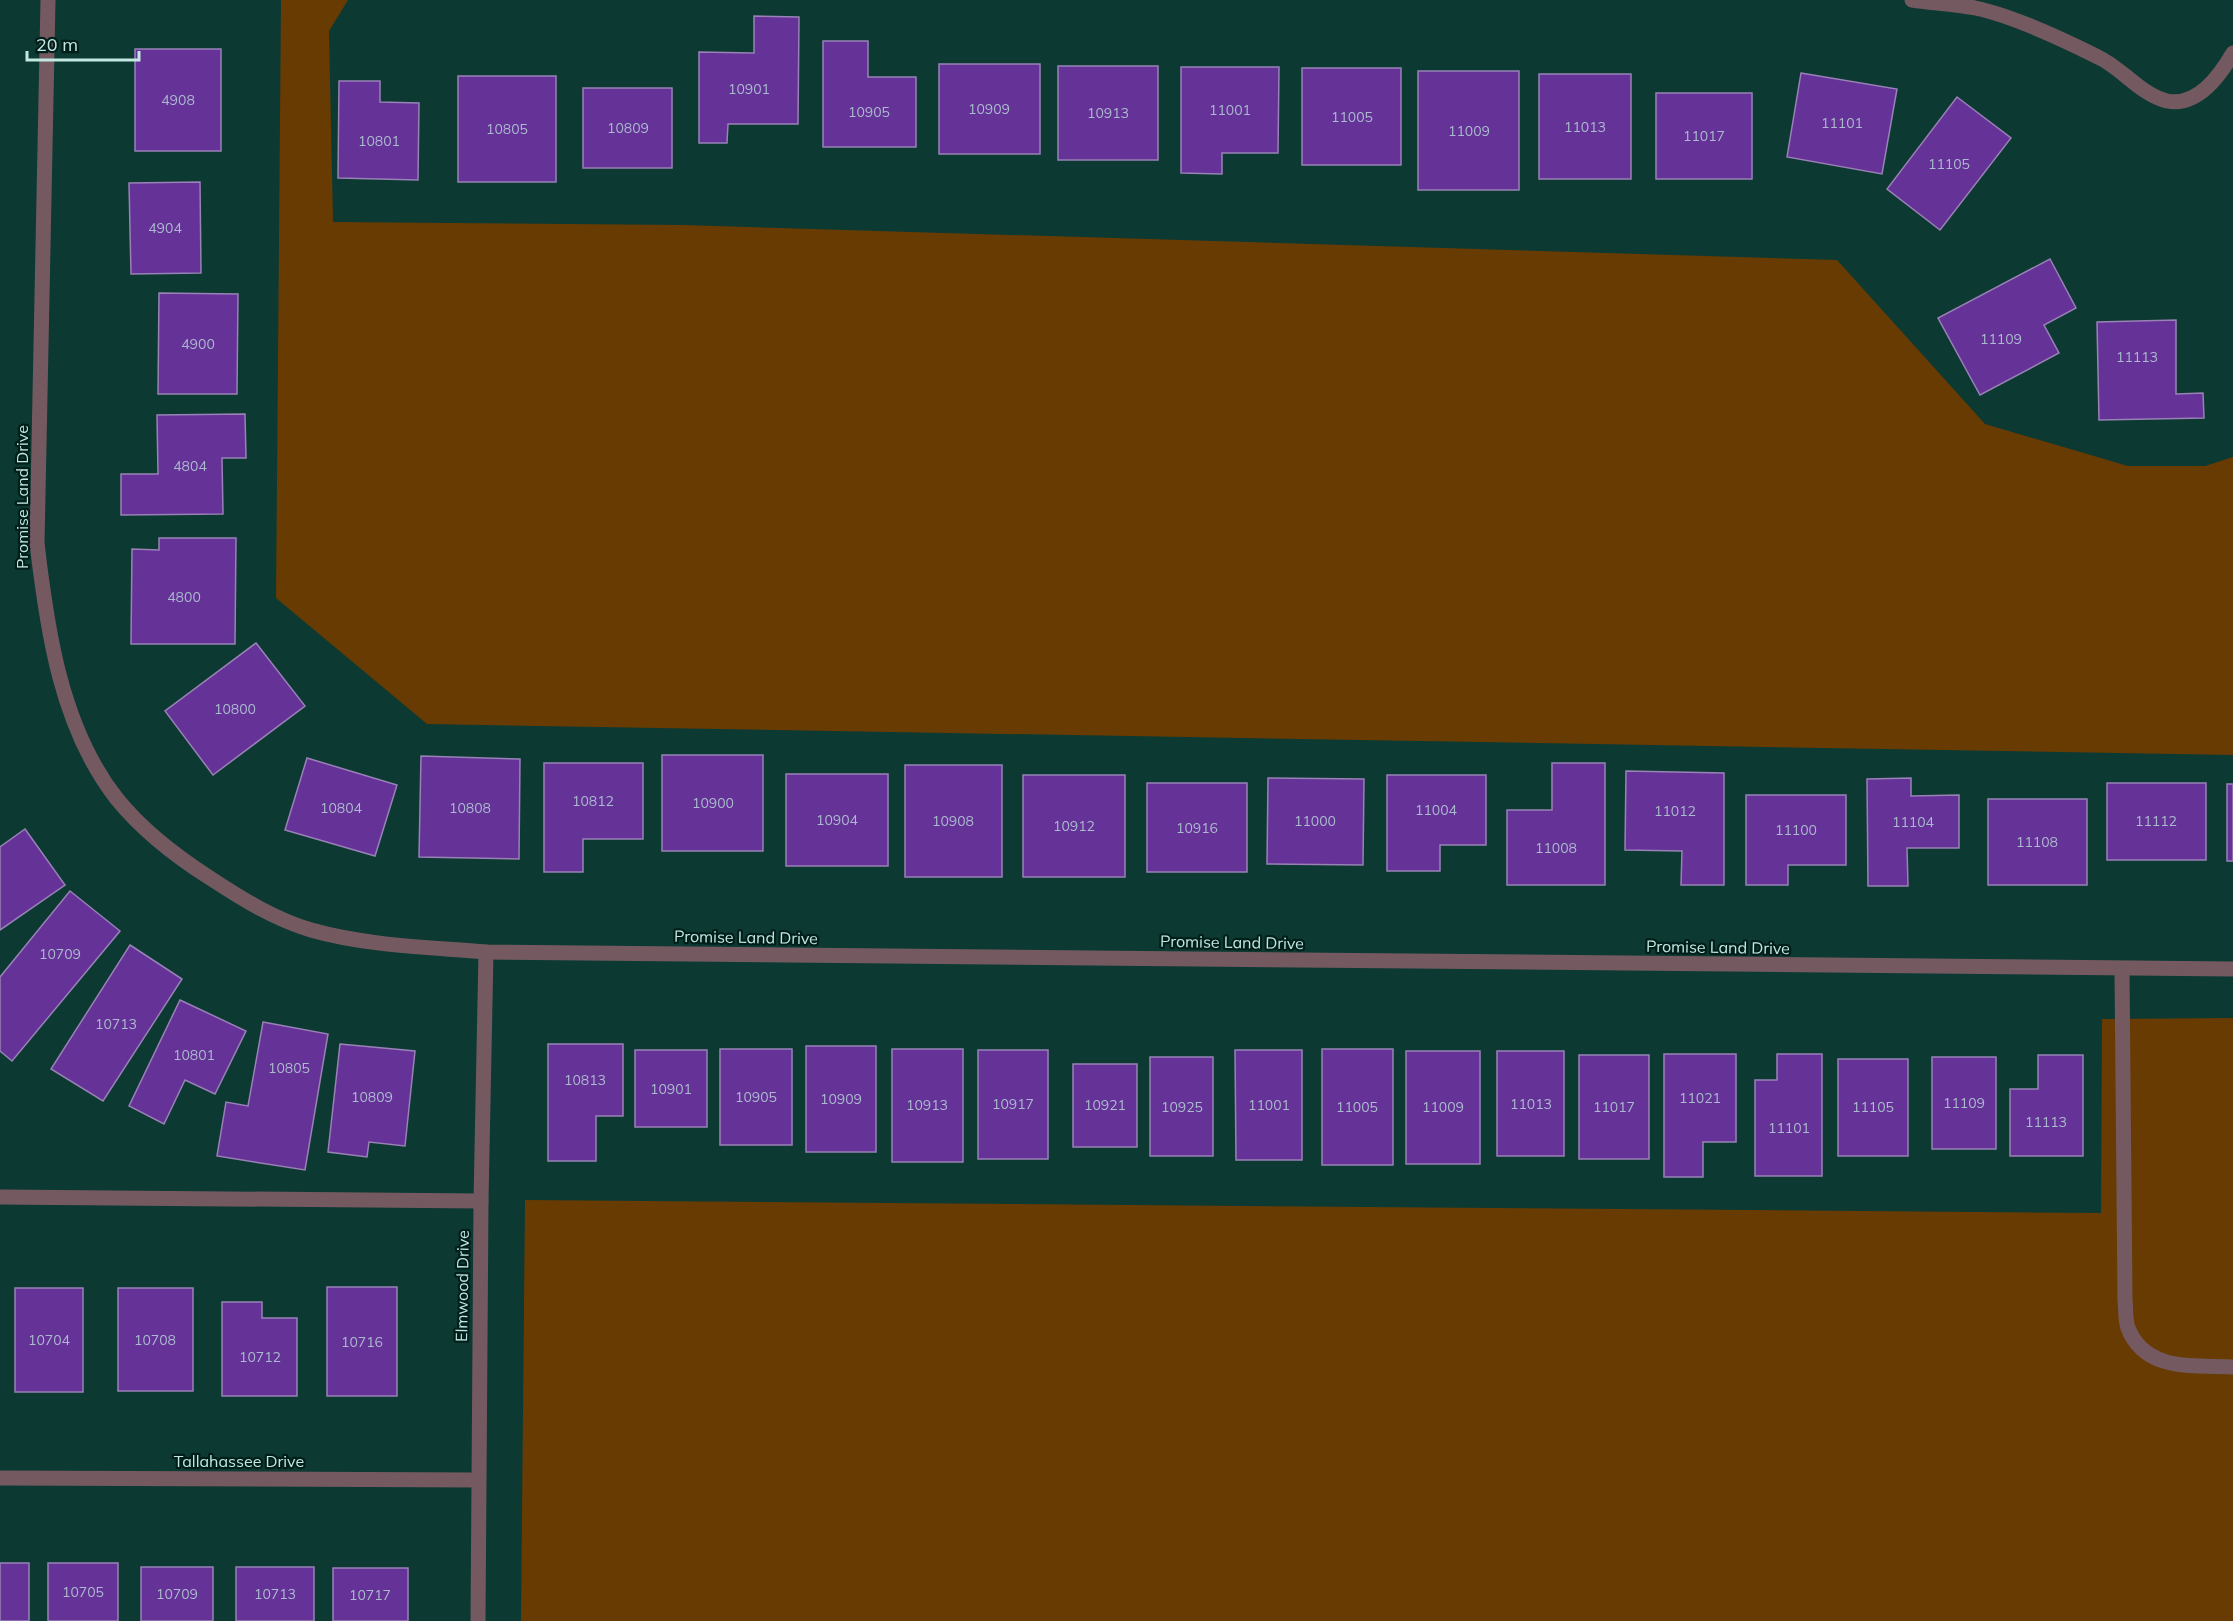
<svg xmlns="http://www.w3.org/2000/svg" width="2233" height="1621" viewBox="0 0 2233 1621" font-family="Mulish,sans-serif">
<rect width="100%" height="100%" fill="#0d3933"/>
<g fill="#683b03">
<path d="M 281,0 L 348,0 L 329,31 L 333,222 L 683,225 L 1837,260 L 1985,424 L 2128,466 L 2205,466 L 2233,457 L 2233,755 L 427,724 L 276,598 Z"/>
<path d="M 2233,1018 L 2233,1621 L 521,1621 L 525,1200 L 2101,1213 L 2102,1019 Z"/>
</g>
<g fill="#653297" stroke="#9882b6" stroke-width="1.5">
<path d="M 754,16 L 799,17 L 798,124 L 728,124 L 727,143 L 699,143 L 699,52 L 754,53 Z"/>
<path d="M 823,41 L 868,41 L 868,77 L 916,77 L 916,147 L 823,147 Z"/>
<rect x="135" y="49" width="86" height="102"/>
<rect x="939" y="64" width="101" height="90"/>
<rect x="1058" y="66" width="100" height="94"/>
<path d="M 1181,67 L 1279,67 L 1278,153 L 1222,153 L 1222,174 L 1181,173 Z"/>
<rect x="1302" y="68" width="99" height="97"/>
<rect x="1418" y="71" width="101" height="119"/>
<path d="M 1801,73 L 1897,89 L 1882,174 L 1787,157 Z"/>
<rect x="1539" y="74" width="92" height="105"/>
<rect x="458" y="76" width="98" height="106"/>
<path d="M 339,81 L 380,81 L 380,102 L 419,103 L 418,180 L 338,178 Z"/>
<rect x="583" y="88" width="89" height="80"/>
<rect x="1656" y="93" width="96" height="86"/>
<path d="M 1957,97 L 2011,138 L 1940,230 L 1887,189 Z"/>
<path d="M 200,182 L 201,273 L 131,274 L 129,183 Z"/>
<path d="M 2050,259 L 2076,308 L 2044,325 L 2059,353 L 1980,395 L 1938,318 Z"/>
<path d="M 159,293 L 238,294 L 237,394 L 158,394 Z"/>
<path d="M 2176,320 L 2176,394 L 2203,393 L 2204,418 L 2099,420 L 2097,322 Z"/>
<path d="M 245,414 L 246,458 L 222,458 L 223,514 L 121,515 L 121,474 L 158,474 L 157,415 Z"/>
<path d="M 159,538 L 236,538 L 235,644 L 131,644 L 132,549 L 159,550 Z"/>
<path d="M 256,643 L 305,706 L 213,775 L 165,711 Z"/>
<rect x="662" y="755" width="101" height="96"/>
<path d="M 421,756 L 520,759 L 519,859 L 419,857 Z"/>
<path d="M 307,758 L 397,785 L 375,856 L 285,830 Z"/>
<path d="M 544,763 L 643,763 L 643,839 L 583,839 L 583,872 L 544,872 Z"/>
<path d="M 1552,763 L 1605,763 L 1605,885 L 1507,885 L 1507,810 L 1552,810 Z"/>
<rect x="905" y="765" width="97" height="112"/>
<path d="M 1626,771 L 1724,773 L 1724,885 L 1681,885 L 1682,851 L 1625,850 Z"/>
<rect x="786" y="774" width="102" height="92"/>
<rect x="1023" y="775" width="102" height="102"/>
<path d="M 1387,775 L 1486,775 L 1486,845 L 1440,845 L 1440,871 L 1387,871 Z"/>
<path d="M 1268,778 L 1364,779 L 1363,865 L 1267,864 Z"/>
<path d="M 1911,778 L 1911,796 L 1959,795 L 1959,848 L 1907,848 L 1908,886 L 1868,886 L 1867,779 Z"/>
<rect x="1147" y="783" width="100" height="89"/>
<rect x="2107" y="783" width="99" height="77"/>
<rect x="2227" y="784" width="6" height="77"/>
<path d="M 1746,795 L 1846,795 L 1846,865 L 1788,865 L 1788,885 L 1746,885 Z"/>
<rect x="1988" y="799" width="99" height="86"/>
<path d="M 25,829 L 65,885 L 0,930 L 0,847 Z"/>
<path d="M 70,891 L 120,931 L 12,1061 L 0,1051 L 0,977 Z"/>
<path d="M 130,945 L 182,979 L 103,1101 L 51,1069 Z"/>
<path d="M 180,1000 L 246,1031 L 215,1094 L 185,1080 L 164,1124 L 129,1106 Z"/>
<path d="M 263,1022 L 328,1034 L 305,1170 L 217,1156 L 226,1102 L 248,1106 Z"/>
<path d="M 340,1044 L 415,1051 L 405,1146 L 369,1142 L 367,1157 L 328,1152 Z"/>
<path d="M 548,1044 L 623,1044 L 623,1116 L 596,1116 L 596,1161 L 548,1161 Z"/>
<rect x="806" y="1046" width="70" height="106"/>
<rect x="720" y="1049" width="72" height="96"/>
<rect x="892" y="1049" width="71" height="113"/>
<rect x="1322" y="1049" width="71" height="116"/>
<rect x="635" y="1050" width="72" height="77"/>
<rect x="978" y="1050" width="70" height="109"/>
<path d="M 1235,1050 L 1302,1050 L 1302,1160 L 1236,1160 Z"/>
<rect x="1406" y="1051" width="74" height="113"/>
<rect x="1497" y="1051" width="67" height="105"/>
<path d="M 1664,1054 L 1736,1054 L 1736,1142 L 1703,1142 L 1703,1177 L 1664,1177 Z"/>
<path d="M 1777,1054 L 1822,1054 L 1822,1176 L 1755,1176 L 1755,1080 L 1777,1080 Z"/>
<rect x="1579" y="1055" width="70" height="104"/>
<path d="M 2038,1055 L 2083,1055 L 2083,1156 L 2010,1156 L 2010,1089 L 2038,1089 Z"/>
<rect x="1150" y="1057" width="63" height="99"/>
<rect x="1932" y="1057" width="64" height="92"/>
<rect x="1838" y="1059" width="70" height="97"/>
<rect x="1073" y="1064" width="64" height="83"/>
<rect x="327" y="1287" width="70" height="109"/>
<rect x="15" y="1288" width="68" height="104"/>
<rect x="118" y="1288" width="75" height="103"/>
<path d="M 222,1302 L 262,1302 L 262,1318 L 297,1318 L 297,1396 L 222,1396 Z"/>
<rect x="0" y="1563" width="29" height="58"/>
<rect x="48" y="1563" width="70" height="58"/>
<rect x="141" y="1567" width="72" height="54"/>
<rect x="236" y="1567" width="78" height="54"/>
<rect x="333" y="1568" width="75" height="53"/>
</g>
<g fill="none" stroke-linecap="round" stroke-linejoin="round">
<g stroke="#745a60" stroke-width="15">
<path d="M 2122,970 L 2125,1300 C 2126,1308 2125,1320 2128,1328 C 2145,1372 2194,1365 2233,1367"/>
<path d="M 0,1197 L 481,1201"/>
</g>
<g stroke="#745a60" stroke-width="15">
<path d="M 48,0 L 37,543 C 47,630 61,728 117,799 C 143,831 177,857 210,878 C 242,899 274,919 311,930 C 368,946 427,947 486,952 L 2233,969"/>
<path d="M 1912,0 C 1933,3 1955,4 1975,8 C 2010,15 2066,41 2098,57 C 2122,68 2141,95 2167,101 C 2198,107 2220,75 2233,53"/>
<path d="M 0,1478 L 478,1480"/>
<path d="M 478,1621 L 481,1201 L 486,952"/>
</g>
</g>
<g text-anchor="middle" stroke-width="4.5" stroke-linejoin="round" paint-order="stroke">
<g font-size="14" fill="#abbace">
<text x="749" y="94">10901</text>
<text x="178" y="105">4908</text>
<text x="989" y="114">10909</text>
<text x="1230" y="115">11001</text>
<text x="869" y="117">10905</text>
<text x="1108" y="118">10913</text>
<text x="1352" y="122">11005</text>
<text x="1842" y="128">11101</text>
<text x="1585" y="132">11013</text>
<text x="628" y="133">10809</text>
<text x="507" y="134">10805</text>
<text x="1469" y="136">11009</text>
<text x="1704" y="141">11017</text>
<text x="379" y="146">10801</text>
<text x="1949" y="169">11105</text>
<text x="165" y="233">4904</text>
<text x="2001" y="344">11109</text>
<text x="198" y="349">4900</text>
<text x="2137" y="362">11113</text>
<text x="190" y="471">4804</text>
<text x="184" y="602">4800</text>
<text x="235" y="714">10800</text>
<text x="593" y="806">10812</text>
<text x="713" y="808">10900</text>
<text x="341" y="813">10804</text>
<text x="470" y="813">10808</text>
<text x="1436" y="815">11004</text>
<text x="1675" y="816">11012</text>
<text x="837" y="825">10904</text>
<text x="953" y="826">10908</text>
<text x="1315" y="826">11000</text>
<text x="2156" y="826">11112</text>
<text x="1913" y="827">11104</text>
<text x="1074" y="831">10912</text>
<text x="1197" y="833">10916</text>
<text x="1796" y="835">11100</text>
<text x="2037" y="847">11108</text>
<text x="1556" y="853">11008</text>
<text x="60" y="959">10709</text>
<text x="116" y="1029">10713</text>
<text x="194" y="1060">10801</text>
<text x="289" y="1073">10805</text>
<text x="585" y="1085">10813</text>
<text x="671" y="1094">10901</text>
<text x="372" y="1102">10809</text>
<text x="756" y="1102">10905</text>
<text x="1700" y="1103">11021</text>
<text x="841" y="1104">10909</text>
<text x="1964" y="1108">11109</text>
<text x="1013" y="1109">10917</text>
<text x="1531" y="1109">11013</text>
<text x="927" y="1110">10913</text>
<text x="1105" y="1110">10921</text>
<text x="1269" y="1110">11001</text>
<text x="1182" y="1112">10925</text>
<text x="1357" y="1112">11005</text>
<text x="1443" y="1112">11009</text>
<text x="1614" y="1112">11017</text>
<text x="1873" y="1112">11105</text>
<text x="2046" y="1127">11113</text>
<text x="1789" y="1133">11101</text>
<text x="49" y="1345">10704</text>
<text x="155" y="1345">10708</text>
<text x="362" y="1347">10716</text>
<text x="260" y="1362">10712</text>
<text x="83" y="1597">10705</text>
<text x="177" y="1599">10709</text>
<text x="275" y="1599">10713</text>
<text x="370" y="1600">10717</text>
</g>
<g font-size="16" fill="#c2e8e1" stroke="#001f1b">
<text transform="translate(22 497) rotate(-90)" y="6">Promise Land Drive</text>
<text transform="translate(746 937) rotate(1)" y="6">Promise Land Drive</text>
<text transform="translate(1232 942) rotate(1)" y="6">Promise Land Drive</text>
<text transform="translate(1718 947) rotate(1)" y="6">Promise Land Drive</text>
<text transform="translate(462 1286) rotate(-89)" y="6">Elmwood Drive</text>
<text x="239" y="1467">Tallahassee Drive</text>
</g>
</g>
<path d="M27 51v9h112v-9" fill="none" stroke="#c2e8e1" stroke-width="3"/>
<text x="36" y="51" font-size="18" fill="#c2e8e1" stroke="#001f1b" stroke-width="4.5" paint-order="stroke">20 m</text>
</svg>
